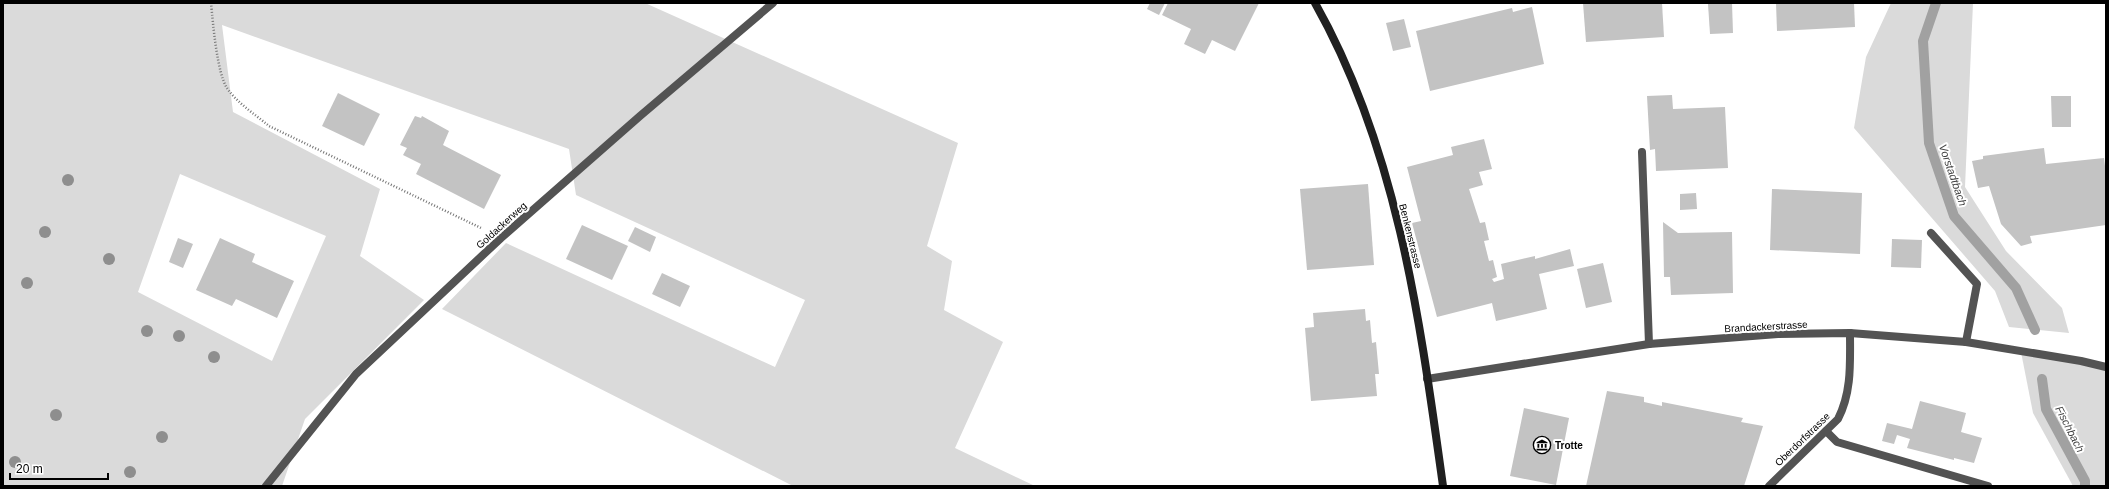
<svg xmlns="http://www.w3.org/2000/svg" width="2109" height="489" viewBox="0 0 2109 489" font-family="Helvetica,sans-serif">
<rect width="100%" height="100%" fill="#fff"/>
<g fill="#dadada" fill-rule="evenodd">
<path d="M 3,3 L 645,3 L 958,143 L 927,246 L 952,261 L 944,310 L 1003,342 L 955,448 L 1035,486 L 793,486 L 442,309 L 506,243 L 775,367 L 805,300 L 576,195 L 569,149 L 222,25 L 233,112 L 380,189 L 360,256 L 424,300 L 305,419 L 282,486 L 3,486 ZM 180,174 L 326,236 L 272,361 L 138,292 Z"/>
<path d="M 1891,3 L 1973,3 L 1965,187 L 2006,251 L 2062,308 L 2069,333 L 2009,327 L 1995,291 L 1854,128 L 1866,57 Z"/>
<path d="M 2021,352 L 2106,367 L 2106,486 L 2073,486 L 2033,413 Z"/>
</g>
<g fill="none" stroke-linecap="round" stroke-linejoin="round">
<g stroke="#a1a1a1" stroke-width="10">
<path d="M 1936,3 L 1923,41 L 1929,143 L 1954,216 L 2016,288 L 2035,330"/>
<path d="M 2042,379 L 2046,409 L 2085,481 L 2085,486"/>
</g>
</g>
<g fill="#c3c3c3">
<path d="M 1150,3 L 1165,3 L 1159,15 L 1147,9 Z"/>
<path d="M 1168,3 L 1259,3 L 1235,51 L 1212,40 L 1205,54 L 1184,44 L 1191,29 L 1162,15 Z"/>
<path d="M 1583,3 L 1662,3 L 1664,37 L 1586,42 Z"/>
<path d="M 1732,3 L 1733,33 L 1710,34 L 1708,4 Z"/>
<path d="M 1776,3 L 1854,3 L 1855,27 L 1777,31 Z"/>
<path d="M 1532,7 L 1544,64 L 1430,91 L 1416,31 L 1512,8 L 1513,12 Z"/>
<path d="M 1404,19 L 1411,47 L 1393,51 L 1386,23 Z"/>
<path d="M 338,93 L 380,114 L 364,146 L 322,126 Z"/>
<path d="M 1672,95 L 1673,109 L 1725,107 L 1728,168 L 1656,171 L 1655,149 L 1650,150 L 1647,96 Z"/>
<path d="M 2051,96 L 2071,96 L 2071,127 L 2052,127 Z"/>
<path d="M 415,116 L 421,118 L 422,116 L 449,131 L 443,145 L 501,175 L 484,209 L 416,174 L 421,164 L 403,155 L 407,148 L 400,145 Z"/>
<path d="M 1484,139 L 1492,169 L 1479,172 L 1483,185 L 1469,189 L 1480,223 L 1485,222 L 1489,240 L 1484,241 L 1489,261 L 1493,260 L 1497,277 L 1492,279 L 1494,282 L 1504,279 L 1501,264 L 1535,256 L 1535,259 L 1570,249 L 1574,266 L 1539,274 L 1547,309 L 1496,321 L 1492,303 L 1437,317 L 1412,223 L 1421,221 L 1407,167 L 1453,155 L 1451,147 Z"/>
<path d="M 2044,148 L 2046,164 L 2104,158 L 2106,174 L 2106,225 L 2030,236 L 2032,243 L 2021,246 L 2001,224 L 1989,186 L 1978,188 L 1972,161 L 1983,159 L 1983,156 Z"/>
<path d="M 1368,184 L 1374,265 L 1307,270 L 1300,189 Z"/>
<path d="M 1772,189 L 1862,193 L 1860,254 L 1770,250 Z"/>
<path d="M 1696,193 L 1697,209 L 1680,210 L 1680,194 Z"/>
<path d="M 1663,222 L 1678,233 L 1732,232 L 1733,293 L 1671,295 L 1670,277 L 1664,277 Z"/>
<path d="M 582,225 L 628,246 L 612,280 L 566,259 Z"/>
<path d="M 635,227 L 656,237 L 650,252 L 628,241 Z"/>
<path d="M 178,238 L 193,244 L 183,268 L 169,262 Z"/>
<path d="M 220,238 L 255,254 L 252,262 L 294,281 L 277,318 L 236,299 L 232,306 L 196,290 Z"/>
<path d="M 1892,239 L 1922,240 L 1921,268 L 1891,267 Z"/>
<path d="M 1603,263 L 1612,302 L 1586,308 L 1577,269 Z"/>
<path d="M 662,273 L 690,286 L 680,307 L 652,294 Z"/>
<path d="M 1365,309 L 1366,321 L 1370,320 L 1372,343 L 1376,342 L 1379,374 L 1375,374 L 1377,396 L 1311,401 L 1305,328 L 1314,327 L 1313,313 Z"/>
<path d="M 1607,391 L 1644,397 L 1644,402 L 1662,406 L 1662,402 L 1743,418 L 1741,422 L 1763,426 L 1744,486 L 1586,486 Z"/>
<path d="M 1920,401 L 1966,413 L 1961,432 L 1982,438 L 1974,463 L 1954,458 L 1954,460 L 1907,448 L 1910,439 L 1897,435 L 1894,444 L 1882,441 L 1887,423 L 1912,429 Z"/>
<path d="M 1524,408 L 1569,418 L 1556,485 L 1510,476 Z"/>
</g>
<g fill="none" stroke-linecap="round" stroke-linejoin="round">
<path stroke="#757575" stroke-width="2.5" stroke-dasharray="1 2" stroke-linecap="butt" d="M 211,3 C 213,23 217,73 227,88 C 237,103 256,115 269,126 L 481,228"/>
<g stroke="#535353" stroke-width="8">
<path d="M 1642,152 L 1649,344"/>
<path d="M 1931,233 L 1977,284 L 1966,342"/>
<path d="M 1826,431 L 1837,442 L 1988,486"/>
</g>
<g stroke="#535353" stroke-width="8">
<path d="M 1427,379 L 1649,344 L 1778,334 L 1850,333 L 1966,342 L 2081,361 L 2106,367"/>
<path d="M 266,486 L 356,374 L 501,238 L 640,116 L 773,3"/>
<path d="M 1769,486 L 1838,419 C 1852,392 1850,362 1850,333"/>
</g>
<path stroke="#202020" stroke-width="8" d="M 1315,3 C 1398,150 1420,321 1443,486"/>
</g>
<g fill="#8e8e8e">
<circle cx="68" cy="180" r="6"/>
<circle cx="45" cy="232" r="6"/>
<circle cx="109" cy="259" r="6"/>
<circle cx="27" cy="283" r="6"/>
<circle cx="147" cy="331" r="6"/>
<circle cx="179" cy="336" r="6"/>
<circle cx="214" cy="357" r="6"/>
<circle cx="56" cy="415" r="6"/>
<circle cx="162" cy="437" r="6"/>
<circle cx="15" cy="462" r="6"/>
<circle cx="130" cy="472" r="6"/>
</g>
<defs>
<symbol id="museum-ring" viewBox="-11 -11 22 22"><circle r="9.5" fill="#fff" stroke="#000" stroke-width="1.5"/><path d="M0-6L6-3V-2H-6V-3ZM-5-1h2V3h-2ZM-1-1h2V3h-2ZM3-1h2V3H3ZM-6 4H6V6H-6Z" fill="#000"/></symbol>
</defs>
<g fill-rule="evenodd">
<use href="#museum-ring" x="1532" y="435" width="20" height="20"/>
</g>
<g text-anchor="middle" stroke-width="4" stroke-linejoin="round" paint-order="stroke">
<g font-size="10" fill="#000" stroke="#fff">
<text transform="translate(501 225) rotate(-42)" y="4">Goldackerweg</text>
<text transform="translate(1411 236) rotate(76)" y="4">Benkenstrasse</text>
<text transform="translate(1766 326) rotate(-3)" y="4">Brandackerstrasse</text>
<text transform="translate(1802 439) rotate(-44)" y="4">Oberdorfstrasse</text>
</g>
<g font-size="10" font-weight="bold" fill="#000" stroke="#fff" text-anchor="start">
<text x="1555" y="449">Trotte</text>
</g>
<g font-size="11" font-style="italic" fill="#424242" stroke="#fff">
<text transform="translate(1953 175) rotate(71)" y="4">Vorstadtbach</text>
<text transform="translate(2070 429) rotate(63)" y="4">Fischbach</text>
</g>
</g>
<rect width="2109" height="489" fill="none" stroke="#000000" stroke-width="8"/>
<path d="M10 473v6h98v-6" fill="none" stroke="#000000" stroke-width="2"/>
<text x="16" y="473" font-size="12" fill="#000000" stroke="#ffffff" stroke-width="3" paint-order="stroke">20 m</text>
</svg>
